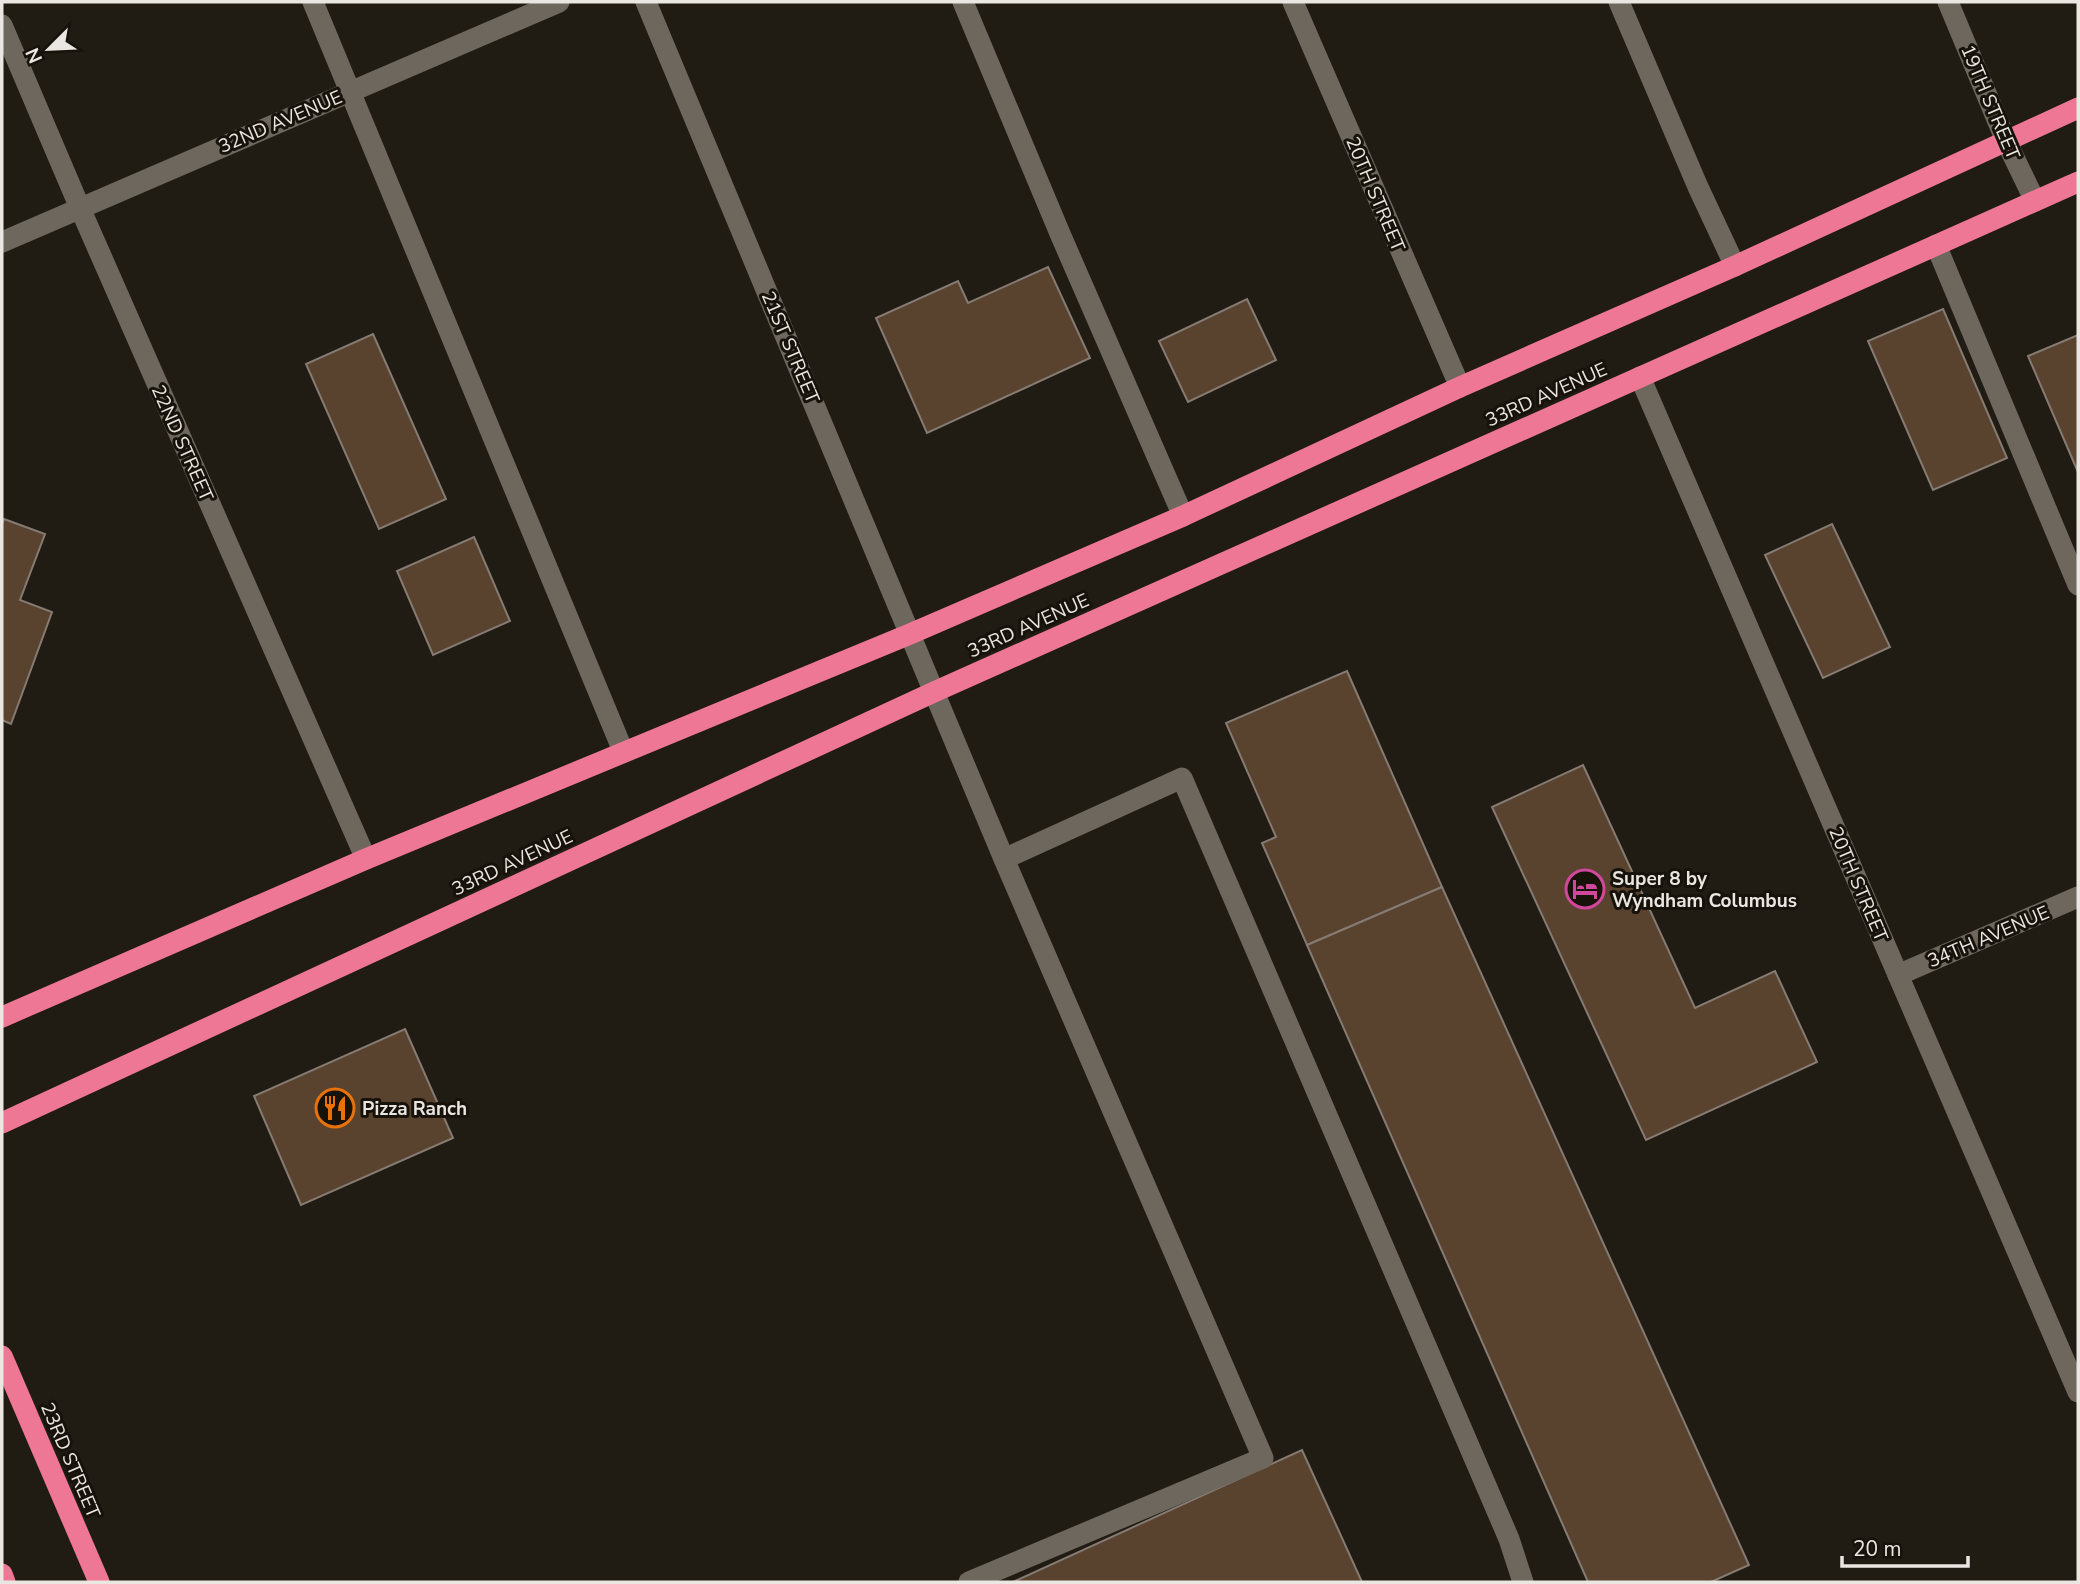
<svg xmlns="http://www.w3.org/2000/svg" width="2080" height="1584" viewBox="0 0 2080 1584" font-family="'Nunito Sans',sans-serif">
<rect width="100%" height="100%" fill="#201c13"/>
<g fill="#59432f" stroke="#857b73" stroke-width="2">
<path d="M 1048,267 L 1090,358 L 927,433 L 876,318 L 958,281 L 968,303 Z"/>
<path d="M 1247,299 L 1276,360 L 1188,402 L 1159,341 Z"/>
<path d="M 1943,309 L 2007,458 L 1933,490 L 1868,341 Z"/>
<path d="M 373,334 L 446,499 L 379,529 L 306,364 Z"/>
<path d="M 2078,335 L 2078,472 L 2028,356 Z"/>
<path d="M 4,519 L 45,534 L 20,600 L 52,612 L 11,724 L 2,720 L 2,524 Z"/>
<path d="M 1832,524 L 1890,647 L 1823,678 L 1765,555 Z"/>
<path d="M 474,537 L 510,621 L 433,655 L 397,571 Z"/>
<path d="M 1347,671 L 1442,887 L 1307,945 L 1262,843 L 1276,837 L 1226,723 Z"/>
<path d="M 1583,765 L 1695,1008 L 1775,971 L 1817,1062 L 1646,1140 L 1492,807 Z"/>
<path d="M 1442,887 L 1749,1565 L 1711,1582 L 1588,1582 L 1307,945 Z"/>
<path d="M 405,1029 L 453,1138 L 301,1205 L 254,1096 Z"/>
<path d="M 1302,1450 L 1362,1582 L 1013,1582 Z"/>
</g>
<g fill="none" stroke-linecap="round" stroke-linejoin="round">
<g stroke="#6d675d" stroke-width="21">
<path d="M 313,2 L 623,751"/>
<path d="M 963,2 L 1061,236 L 1183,516"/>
<path d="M 1619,2 L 1698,187 L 1735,266"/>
<path d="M 1936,245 L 2078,585"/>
<path d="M 934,692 L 1004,859 L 1263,1458 L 969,1582"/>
<path d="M 1004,859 L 1182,778 L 1509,1539 L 1523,1582"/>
</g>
<g stroke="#6d675d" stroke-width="21">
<path d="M 646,2 L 934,692"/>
<path d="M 1293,2 L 1460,387"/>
<path d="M 1948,2 L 2006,141 L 2035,201"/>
<path d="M 2,25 L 80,208 L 366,859"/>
<path d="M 2,242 L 559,2"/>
<path d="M 1640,377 L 2078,1392"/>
<path d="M 1898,975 L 2078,897"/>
</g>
<g stroke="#ee7795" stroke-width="21">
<path d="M 2,1017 L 366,859 L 910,634 L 1183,516 L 1460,387 L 1735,266 L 2078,108"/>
<path d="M 2,1123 L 934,692 L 2078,182"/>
<path d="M 2,1356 L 99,1582"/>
<path d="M 2,1574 L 5,1582"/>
</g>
</g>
<defs>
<symbol id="hotel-ring" viewBox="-11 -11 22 22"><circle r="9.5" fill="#17120a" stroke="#d1479c" stroke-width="1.5"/><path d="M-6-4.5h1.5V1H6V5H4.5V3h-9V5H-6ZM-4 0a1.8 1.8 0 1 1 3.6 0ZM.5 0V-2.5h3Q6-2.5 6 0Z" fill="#d1479c"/></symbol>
<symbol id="restaurant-ring" viewBox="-11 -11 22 22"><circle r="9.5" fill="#17120a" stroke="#e8710a" stroke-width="1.5"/><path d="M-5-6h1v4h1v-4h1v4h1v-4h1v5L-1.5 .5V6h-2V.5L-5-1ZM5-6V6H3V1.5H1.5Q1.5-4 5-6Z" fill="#e8710a"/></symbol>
</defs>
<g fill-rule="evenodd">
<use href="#hotel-ring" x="1563" y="867" width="44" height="44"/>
<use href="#restaurant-ring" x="313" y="1086" width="44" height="44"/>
</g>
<g text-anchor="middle" stroke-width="6" stroke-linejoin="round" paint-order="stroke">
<g font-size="19" fill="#eae6e1" stroke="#17120a">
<text transform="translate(1991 102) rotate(67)" y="7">19TH STREET</text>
<text transform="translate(280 121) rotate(-23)" y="7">32ND AVENUE</text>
<text transform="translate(1376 194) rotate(67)" y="7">20TH STREET</text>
<text transform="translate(791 347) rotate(67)" y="7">21ST STREET</text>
<text transform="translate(1546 394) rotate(-24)" y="7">33RD AVENUE</text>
<text transform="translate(183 443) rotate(66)" y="7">22ND STREET</text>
<text transform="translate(1028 625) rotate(-24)" y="7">33RD AVENUE</text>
<text transform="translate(512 862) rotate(-25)" y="7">33RD AVENUE</text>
<text transform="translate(1859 884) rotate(67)" y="7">20TH STREET</text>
<text transform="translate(1988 936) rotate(-23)" y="7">34TH AVENUE</text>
<text transform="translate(71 1460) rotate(67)" y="7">23RD STREET</text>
</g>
<g font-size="19" font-weight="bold" fill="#eae6e1" stroke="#17120a" text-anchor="start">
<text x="1612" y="885">Super 8 by<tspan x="1612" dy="22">Wyndham Columbus</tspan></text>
<text x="362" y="1115">Pizza Ranch</text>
</g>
</g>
<rect width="2080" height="1584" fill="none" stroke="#eae6e1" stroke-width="7"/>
<g transform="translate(49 49) rotate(246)" stroke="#17120a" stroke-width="5" paint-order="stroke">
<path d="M0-5L12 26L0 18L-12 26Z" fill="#eae6e1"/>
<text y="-10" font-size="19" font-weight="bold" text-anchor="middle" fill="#eae6e1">N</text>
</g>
<path d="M1842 1556v10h126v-10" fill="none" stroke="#eae6e1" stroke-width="3.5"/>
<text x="1853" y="1556" font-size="21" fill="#eae6e1" stroke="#17120a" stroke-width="5" paint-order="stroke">20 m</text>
</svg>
